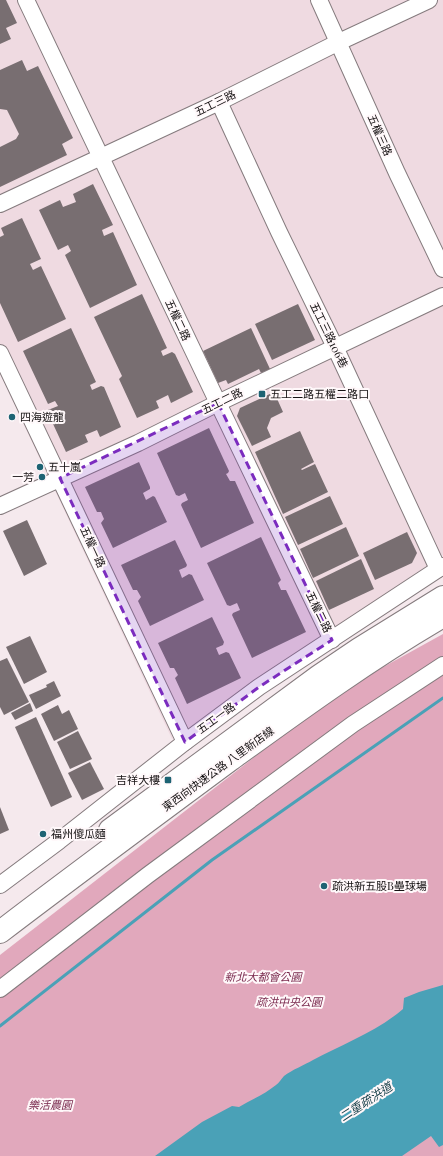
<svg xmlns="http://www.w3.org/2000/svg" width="443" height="1156" viewBox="0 0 443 1156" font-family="'Playfair Display','Noto Sans TC',serif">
<rect width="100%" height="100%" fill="#f5e9ed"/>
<path fill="#efdae1" d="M 0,0 L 443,0 L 443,555 L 172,739 L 0,374 Z"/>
<path fill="#e1a8bc" d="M 443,634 L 443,1156 L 0,1156 L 0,955 L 338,692 Z"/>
<path fill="#4aa1b7" d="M 443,985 L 443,1145 L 439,1147 L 431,1136 L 402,1156 L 155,1156 L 202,1122 L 232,1106 L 239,1107 C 251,1100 265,1094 276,1085 C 279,1083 281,1079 284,1076 C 292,1070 304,1065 313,1060 C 343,1044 376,1032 403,1009 L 404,998 L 419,992 Z"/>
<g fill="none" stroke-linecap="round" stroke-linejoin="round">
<path stroke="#4aa1b7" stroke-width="3" d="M 0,1026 L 212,860 L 443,698"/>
</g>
<g fill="#786e71">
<path d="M 0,0 L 6,0 L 17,23 L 6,28 L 11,39 L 0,44 Z"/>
<path d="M 22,60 L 27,71 L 38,66 L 73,138 L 62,144 L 67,155 L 0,187 L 0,147 L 16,139 L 19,134 L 7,110 L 0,109 L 0,70 Z"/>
<path d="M 93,184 L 113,225 L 102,230 L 104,236 L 113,232 L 137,285 L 90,308 L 65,255 L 71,251 L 68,245 L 58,250 L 39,210 L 60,200 L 63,207 L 76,202 L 73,194 Z"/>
<path d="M 22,218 L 41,259 L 30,264 L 33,270 L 41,266 L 66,319 L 18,342 L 0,303 L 0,237 L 4,235 L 1,228 Z"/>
<path d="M 142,294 L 167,348 L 161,351 L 163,356 L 172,352 L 175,354 L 193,392 L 171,403 L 168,395 L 156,401 L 159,408 L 137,418 L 119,379 L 122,376 L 94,317 Z"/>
<path d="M 298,304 L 315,340 L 272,360 L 255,324 Z"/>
<path d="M 71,328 L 96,382 L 90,385 L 92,390 L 101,386 L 104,387 L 121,427 L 100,437 L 97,430 L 85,435 L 88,442 L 66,452 L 48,413 L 48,410 L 58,406 L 55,401 L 48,404 L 23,351 Z"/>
<path d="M 251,328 L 270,369 L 261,373 L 259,369 L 228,384 L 226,380 L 218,383 L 203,351 Z"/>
<path d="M 274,392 L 283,412 L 271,418 L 267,428 L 271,437 L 252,446 L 237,416 L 240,408 Z"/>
<path d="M 209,428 L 229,471 L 228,473 L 226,474 L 230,481 L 235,481 L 254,523 L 201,548 L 181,505 L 182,503 L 188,500 L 185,493 L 179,496 L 176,495 L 157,453 Z"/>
<path d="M 300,431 L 314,462 L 301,469 L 302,470 L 315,464 L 328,492 L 283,514 L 255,452 Z"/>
<path d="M 139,462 L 150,487 L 150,489 L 143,493 L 146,500 L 153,496 L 155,497 L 167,522 L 113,548 L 101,523 L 104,519 L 101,512 L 97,512 L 85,487 Z"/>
<path d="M 330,496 L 343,524 L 298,545 L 285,517 Z"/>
<path d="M 27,520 L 47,564 L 24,576 L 3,531 Z"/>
<path d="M 346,527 L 359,556 L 313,578 L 300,549 Z"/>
<path d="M 407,532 L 417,553 L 412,563 L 375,580 L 363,553 Z"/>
<path d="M 261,537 L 281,580 L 278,583 L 281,590 L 286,590 L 306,632 L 252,658 L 232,615 L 233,613 L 240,610 L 237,603 L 230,606 L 227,605 L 207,563 Z"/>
<path d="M 175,540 L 187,565 L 186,567 L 179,570 L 182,578 L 189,574 L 192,575 L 204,600 L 150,626 L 138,601 L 141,597 L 137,590 L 133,590 L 121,565 Z"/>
<path d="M 361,559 L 374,589 L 329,610 L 316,581 Z"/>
<path d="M 212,617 L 224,642 L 223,645 L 216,648 L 219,655 L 226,652 L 229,653 L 241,678 L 187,704 L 175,678 L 178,675 L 174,668 L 170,668 L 158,643 Z"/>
<path d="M 30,636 L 47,672 L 24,684 L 6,647 Z"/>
<path d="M 7,658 L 29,702 L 4,715 L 0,707 L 0,661 Z"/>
<path d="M 54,681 L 61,696 L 36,709 L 29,695 L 47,687 L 46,685 Z"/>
<path d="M 30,703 L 33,711 L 15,720 L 11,713 Z"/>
<path d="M 58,705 L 62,714 L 69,710 L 78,729 L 54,741 L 41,714 Z"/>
<path d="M 36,717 L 72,797 L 51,807 L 15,727 Z"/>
<path d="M 78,731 L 92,759 L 70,769 L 57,742 Z"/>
<path d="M 90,762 L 104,789 L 82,800 L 68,773 Z"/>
<path d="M 0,807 L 9,830 L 0,834 Z"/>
</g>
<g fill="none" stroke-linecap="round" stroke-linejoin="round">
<defs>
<g id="minor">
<path d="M 26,0 L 218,403 L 332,640"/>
<path d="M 319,0 L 397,173 L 443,269"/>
<path d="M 219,102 L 279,232 L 335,347 L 438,569"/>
<path d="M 0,204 L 219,102 L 339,42 L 429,0"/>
<path d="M 0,353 L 185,742"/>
<path d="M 0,506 L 138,443 L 218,403 L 443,296"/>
<path d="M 0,885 L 59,841 L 185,742 L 259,687 L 443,566"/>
<path d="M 0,989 L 148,875 L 353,724 L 443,665"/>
</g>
<g id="highway">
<path d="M 110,830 L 319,676 L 359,649 L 443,597"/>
<path d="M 0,932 C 76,874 153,817 230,760 C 299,710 369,659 443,616"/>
</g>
</defs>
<use href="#minor" stroke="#857b7e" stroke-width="18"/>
<use href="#highway" stroke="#857b7e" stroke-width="24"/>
<use href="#minor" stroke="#fff" stroke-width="16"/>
<use href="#highway" stroke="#fff" stroke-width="22"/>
</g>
<path fill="#7b2cbf" fill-opacity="0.2" stroke="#7b2cbf" stroke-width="3" stroke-dasharray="8 5" stroke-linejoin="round" d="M 218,403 L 332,640 L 259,687 L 185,742 L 60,478 Z"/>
<g fill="#1d6373" stroke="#fff8fa" stroke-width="1.5">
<rect x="258" y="390" width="8" height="8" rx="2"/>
<circle cx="12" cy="417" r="4"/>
<circle cx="40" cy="467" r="4"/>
<circle cx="42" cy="477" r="4"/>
<rect x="164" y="776" width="8" height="8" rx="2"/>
<circle cx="43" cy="834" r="4"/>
<circle cx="324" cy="886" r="4"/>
</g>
<g text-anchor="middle" stroke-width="4" stroke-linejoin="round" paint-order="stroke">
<g font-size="11" fill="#151112" stroke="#fff8fa">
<text transform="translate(215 103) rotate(-26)" y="4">五工三路</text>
<text transform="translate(380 135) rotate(66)" y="4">五權三路</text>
<text transform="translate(178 320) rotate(65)" y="4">五權二路</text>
<text transform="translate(329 335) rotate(64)" y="4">五工三路106巷</text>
<text transform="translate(222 401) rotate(-26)" y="4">五工二路</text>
<text transform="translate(93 547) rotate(65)" y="4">五權一路</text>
<text transform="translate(319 612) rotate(64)" y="4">五權二路</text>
<text transform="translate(216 718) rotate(-36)" y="4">五工一路</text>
<text transform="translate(218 769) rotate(-36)" y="4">東西向快速公路 八里新店線</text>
</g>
<g font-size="11" fill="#151112" stroke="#fff8fa" text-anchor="start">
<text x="270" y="398">五工二路五權二路口</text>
<text x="20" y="421">四海遊龍</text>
<text x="48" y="471">五十嵐</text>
<text x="34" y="481" text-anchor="end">一芳</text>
<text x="160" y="784" text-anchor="end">吉祥大樓</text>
<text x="51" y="838">福州傻瓜麵</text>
<text x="332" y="890">疏洪新五股B壘球場</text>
</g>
<g font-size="11" font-style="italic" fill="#7a294d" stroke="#fff8fa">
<text x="263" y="981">新北大都會公園</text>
<text x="289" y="1006">疏洪中央公園</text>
<text x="50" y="1109">樂活農園</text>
</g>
<g font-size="12" font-style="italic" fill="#133c46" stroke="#fff8fa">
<text transform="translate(366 1102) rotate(-33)" y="4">二重疏洪道</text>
</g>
</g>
</svg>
